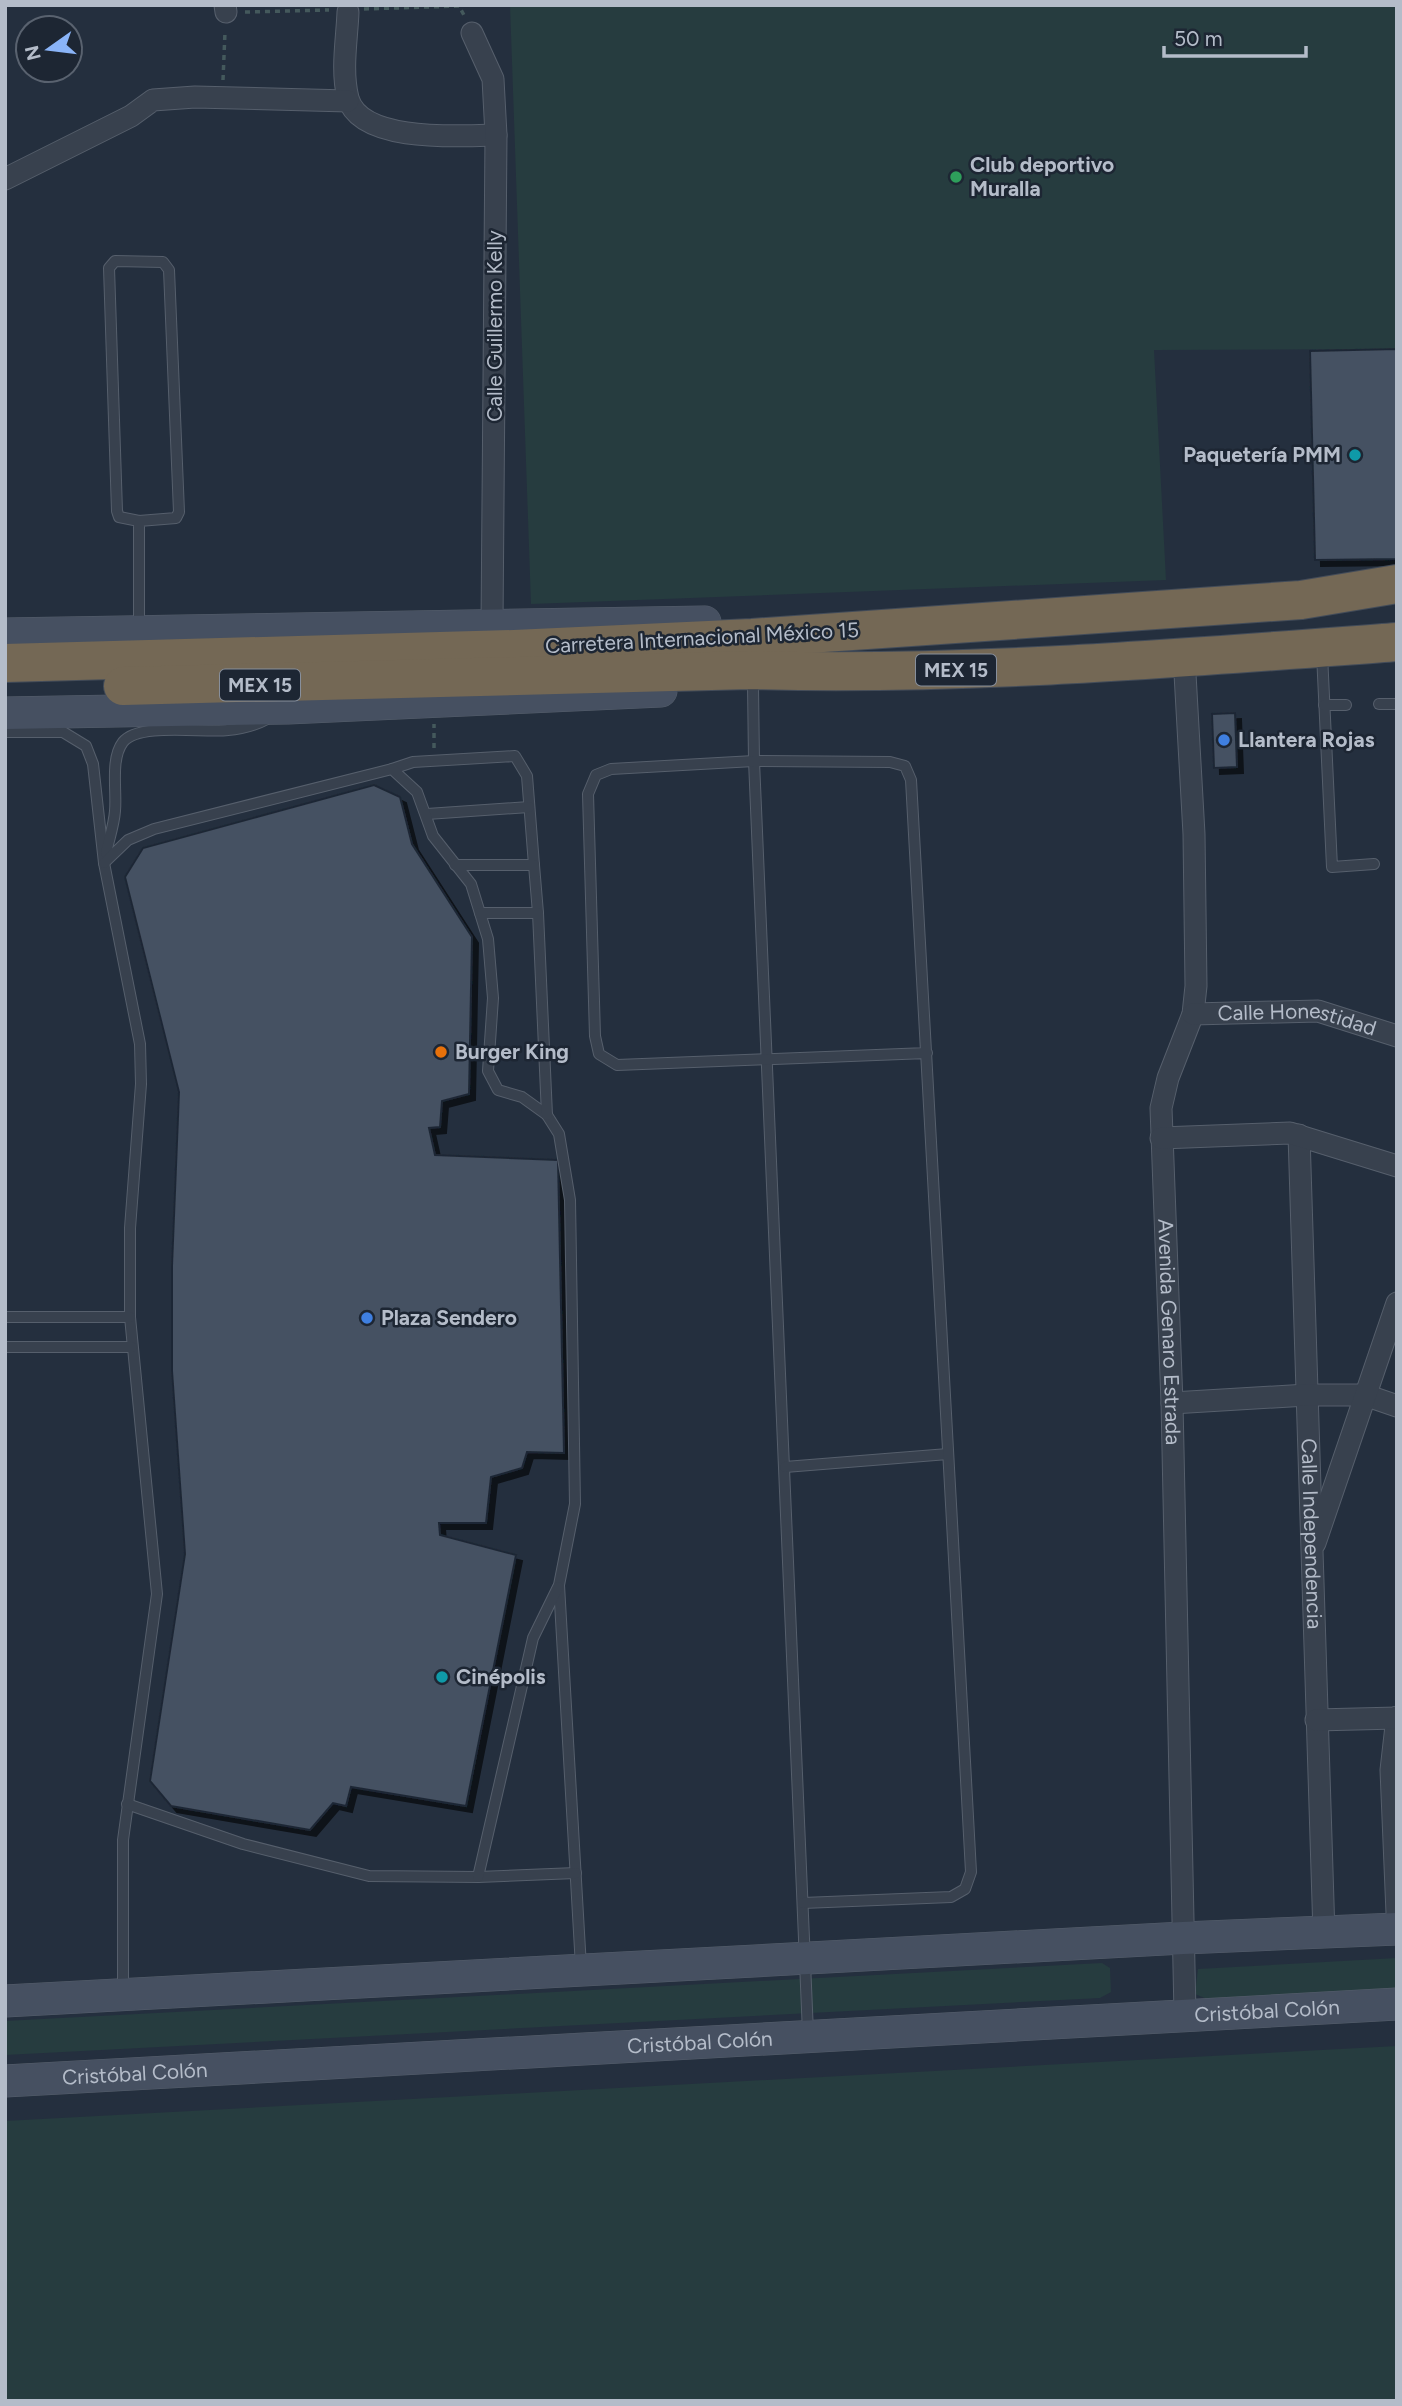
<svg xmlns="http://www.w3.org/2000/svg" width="1402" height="2406" viewBox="0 0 1402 2406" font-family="Figtree,sans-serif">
<defs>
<filter id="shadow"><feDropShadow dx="6" dy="6" stdDeviation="0" flood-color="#0009"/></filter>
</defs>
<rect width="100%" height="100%" fill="#242f3e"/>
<g fill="#263c3f">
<path d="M 510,5 L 1397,5 L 1397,349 L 1154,350 L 1166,580 L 531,604 Z"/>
<path d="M 1397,1958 L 1397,1988 L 1207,1999 L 1195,1994 L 1198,1969 Z"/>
<path d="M 1102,1963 L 1110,1968 L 1111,1992 L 1100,1998 L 5,2055 L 5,2021 Z"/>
<path d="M 1397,2046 L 1397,2401 L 5,2401 L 5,2121 Z"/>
</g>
<g fill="#455162" stroke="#1f2835" stroke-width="2" filter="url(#shadow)">
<path d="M 1397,349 L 1397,559 L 1315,560 L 1310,351 Z"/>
<path d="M 1235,713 L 1237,767 L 1214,768 L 1212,714 Z"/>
<path d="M 374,785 L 400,797 L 412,844 L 472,937 L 469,1094 L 442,1101 L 440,1127 L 429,1128 L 435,1155 L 558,1160 L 564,1453 L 527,1452 L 522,1468 L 491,1477 L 486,1523 L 439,1523 L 440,1535 L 516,1555 L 466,1806 L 351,1787 L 346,1806 L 333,1803 L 310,1830 L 171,1806 L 150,1781 L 185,1554 L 172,1371 L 172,1266 L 179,1092 L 125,877 L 143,848 Z"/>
</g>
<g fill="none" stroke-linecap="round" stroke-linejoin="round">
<defs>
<g id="lane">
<path d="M 139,628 L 139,521 L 119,517 L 117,511 L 109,268 L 115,261 L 163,262 L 169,270 L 179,512 L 176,518 L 139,521"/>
<path d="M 1322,654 L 1332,867 L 1374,864"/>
<path d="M 753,686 L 754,761 L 808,2033"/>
<path d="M 1379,704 L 1397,704"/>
<path d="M 1324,705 L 1346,705"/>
<path d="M 5,732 L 63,732 L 86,746 L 93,764 L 104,863 L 140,1044 L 141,1084 L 130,1228 L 130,1317 L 157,1594 L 123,1840 L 123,1992"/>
<path d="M 392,769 L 413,762 L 515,756 L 527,776 L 534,865"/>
<path d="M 427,814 L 529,807"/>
<path d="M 106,853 C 109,839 114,825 115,811 C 117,791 110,759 123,742 C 139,722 204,733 228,730 C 243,729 256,725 269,718"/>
<path d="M 104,863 L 128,840 L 154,829 L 392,769 L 417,792 L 433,836 L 471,884 L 488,939 L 493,998 L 488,1071 L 498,1090 L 522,1097 L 547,1115 L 559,1134 L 570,1200 L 575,1504 L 559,1585 L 581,1967"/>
<path d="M 455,865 L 534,865 L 538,913"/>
<path d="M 480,913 L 538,913 L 547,1115"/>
<path d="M 5,1317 L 130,1317"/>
<path d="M 5,1347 L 132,1347"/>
<path d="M 785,1467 L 948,1454"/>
<path d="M 127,1804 L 243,1844 L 369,1876 L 478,1877 L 576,1873"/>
<path d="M 478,1877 L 533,1638 L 558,1587"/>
<path d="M 803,1903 L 951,1897 L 965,1889 L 971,1872 C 951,1508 932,1144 911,780 L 905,766 L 890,762 L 754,761 L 611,769 L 596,775 L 588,794 L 595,1036 L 599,1054 L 617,1065 L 927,1053"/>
</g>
<g id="street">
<path d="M 225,5 L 226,12"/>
<path d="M 348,12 C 347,39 341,70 348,98 C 360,143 460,136 496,135"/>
<path d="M 472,33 L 493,79 L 496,135 L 492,624"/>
<path d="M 5,179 L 131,116 L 153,100 L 195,97 L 348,101"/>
<path id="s1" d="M 1184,656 L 1194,834 L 1196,986 L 1193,1014 L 1168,1078 L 1161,1108 L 1172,1403 L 1185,2014"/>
<path id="s2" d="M 1193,1014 L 1318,1011 L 1397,1036"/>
<path id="s3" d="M 1299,1135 L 1324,1934"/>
<path d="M 1161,1138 L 1290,1133 L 1397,1166"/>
<path d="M 1172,1403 L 1307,1395 L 1365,1395 L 1397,1406"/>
<path d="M 1315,1543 L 1397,1303"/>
<path d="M 1397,1717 L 1391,1770 L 1397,1913"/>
<path d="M 1316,1720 L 1397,1718"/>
</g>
<g id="secondary">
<path d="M 5,634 L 705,622"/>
<path d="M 5,713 L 288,708 L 661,691"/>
<path d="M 5,2001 L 1183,1938 L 1397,1929"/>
<path id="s4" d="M 5,2081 L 1397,2004"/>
</g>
<g id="highway">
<path d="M 5,663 L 514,649 L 752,638 L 1301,600 L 1397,584"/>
<path d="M 123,686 L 750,670 C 965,676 1182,658 1397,642"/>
</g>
</defs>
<use href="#lane" stroke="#565f6c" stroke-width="12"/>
<use href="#street" stroke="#565f6c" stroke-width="23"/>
<use href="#secondary" stroke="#565f6c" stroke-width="33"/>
<use href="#highway" stroke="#434c59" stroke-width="40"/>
<g stroke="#44595c" stroke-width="3.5" stroke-dasharray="5 5" stroke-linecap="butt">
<path d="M 364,9 L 459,6 L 465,17"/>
<path d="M 245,12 L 329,10"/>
<path d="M 223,80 L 225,32"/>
<path d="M 434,748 L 434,724"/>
</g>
<use href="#lane" stroke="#38414e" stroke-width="10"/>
<use href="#street" stroke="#38414e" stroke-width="21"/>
<use href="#secondary" stroke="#465061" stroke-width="32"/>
<use href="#highway" stroke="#746855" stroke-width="38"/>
</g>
<circle fill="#2e9e5b" stroke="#1d2633" stroke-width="2.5" cx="956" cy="177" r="7"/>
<g fill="#0f9aa8" stroke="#1d2633" stroke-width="2.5">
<circle cx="1355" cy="455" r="7"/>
<circle cx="442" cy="1677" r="7"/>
</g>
<g fill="#3f7fe0" stroke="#1d2633" stroke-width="2.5">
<circle cx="1224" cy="740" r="7"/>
<circle cx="367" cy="1318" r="7"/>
</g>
<circle fill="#e8710a" stroke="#1d2633" stroke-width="2.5" cx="441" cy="1052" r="7"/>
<g text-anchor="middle" stroke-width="5" stroke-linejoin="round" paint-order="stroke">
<g fill="#1d2633" stroke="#878f9c" stroke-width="2">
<rect x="916" y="654.5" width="80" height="31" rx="5"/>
<rect x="220" y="669.5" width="80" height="31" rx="5"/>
</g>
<g font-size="19" font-weight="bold" fill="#b4bcc9">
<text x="956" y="677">MEX 15</text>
<text x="260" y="692">MEX 15</text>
</g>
<g font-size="21" font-weight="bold" fill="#b4bcc9" stroke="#1d2633" text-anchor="start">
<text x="970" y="172">Club deportivo<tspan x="970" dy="24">Muralla</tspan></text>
<text x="1341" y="462" text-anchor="end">Paquetería PMM</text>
<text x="1238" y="747">Llantera Rojas</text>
<text x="455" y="1059">Burger King</text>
<text x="381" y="1325">Plaza Sendero</text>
<text x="456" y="1684">Cinépolis</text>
</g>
<g font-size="21" fill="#b4bcc9" stroke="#1d2633">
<text transform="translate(495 326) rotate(-90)" y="7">Calle Guillermo Kelly</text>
<text transform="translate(702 638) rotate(-3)" y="7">Carretera Internacional México 15</text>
<text dy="7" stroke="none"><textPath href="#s2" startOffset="105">Calle Honestidad</textPath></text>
<text dy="7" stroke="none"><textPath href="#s1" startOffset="682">Avenida Genaro Estrada</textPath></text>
<text dy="7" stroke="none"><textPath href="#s3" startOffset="399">Calle Independencia</textPath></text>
<text dy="7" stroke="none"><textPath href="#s4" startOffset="1264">Cristóbal Colón</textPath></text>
<text dy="7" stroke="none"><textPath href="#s4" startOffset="696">Cristóbal Colón</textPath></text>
<text dy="7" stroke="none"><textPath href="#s4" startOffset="130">Cristóbal Colón</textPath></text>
</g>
</g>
<rect width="1402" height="2406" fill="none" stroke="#b4bcc9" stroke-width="14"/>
<g transform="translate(49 49) rotate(256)"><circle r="33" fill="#1d2633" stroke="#59626f" stroke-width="2"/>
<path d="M0-5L12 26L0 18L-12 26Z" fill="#8ab4f8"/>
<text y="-10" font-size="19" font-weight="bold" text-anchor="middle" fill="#b4bcc9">N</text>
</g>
<path d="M1164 46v10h142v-10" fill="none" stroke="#b4bcc9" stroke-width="3.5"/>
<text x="1174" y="46" font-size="21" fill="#b4bcc9" stroke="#1d2633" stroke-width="5" paint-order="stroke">50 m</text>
</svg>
